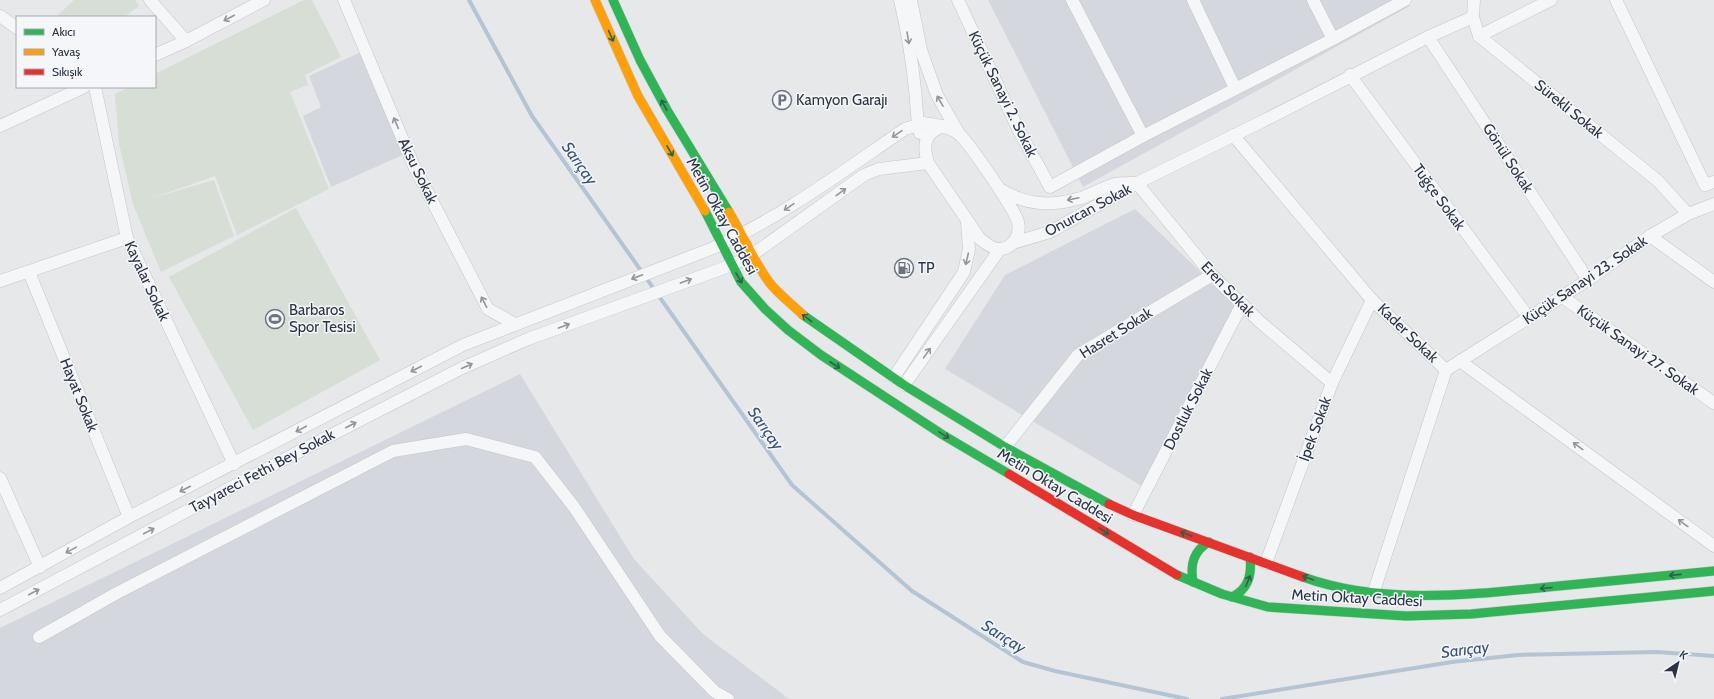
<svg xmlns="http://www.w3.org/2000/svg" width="1714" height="699" viewBox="0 0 1714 699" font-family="Cabin,sans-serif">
<rect width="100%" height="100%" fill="#e6e8ea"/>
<g fill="#d4d7dd">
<path d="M 988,0 L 1407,0 L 1410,6 L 1083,187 Z"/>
<path d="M 361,52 L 407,153 L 331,187 L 303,116 L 321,107 L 309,76 Z"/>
<path d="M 1135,209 L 1235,305 L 1142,486 L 945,369 L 1005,275 Z"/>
<path d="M 520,374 L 634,559 L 703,634 L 789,699 L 0,699 L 0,628 Z"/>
</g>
<g fill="#d6ded6">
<path d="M 74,0 L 135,0 L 139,6 L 124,17 L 56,17 Z"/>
<path d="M 304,0 L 312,0 L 341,57 L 305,75 L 308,85 L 290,92 L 329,189 L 237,235 L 215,176 L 149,199 L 214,180 L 234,236 L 161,272 L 133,204 L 119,144 L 115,94 L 129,87 L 155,87 L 155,74 Z"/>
<path d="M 296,208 L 380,360 L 253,430 L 169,277 Z"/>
</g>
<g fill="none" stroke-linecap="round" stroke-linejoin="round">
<g stroke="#b4c4d5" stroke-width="4">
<path d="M 469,0 L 532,116 L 792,485 L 912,591 L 1023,662 L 1055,671 L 1187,699"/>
<path d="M 1222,699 L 1452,662 L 1518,655 L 1657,652 L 1714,656"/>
</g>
<defs>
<g id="street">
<path d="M 150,0 L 186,41"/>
<path d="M 344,0 L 413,164 L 488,309 L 515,324"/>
<path d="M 900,0 C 907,30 912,59 915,90 C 917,105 916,119 920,133"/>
<path d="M 911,0 L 921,50 L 937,95 L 959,134"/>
<path d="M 958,0 L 1018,129 L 1050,187 L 1143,136 L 1333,39 L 1405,0"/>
<path d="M 1072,0 L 1143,136"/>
<path d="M 1193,0 L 1235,88"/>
<path d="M 1313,0 L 1333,39"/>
<path d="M 1474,0 L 1473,17 L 1479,36 L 1551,0"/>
<path d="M 1616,0 L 1705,185 L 1714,182"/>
<path d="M 0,16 L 17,28"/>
<path d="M 1428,37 L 1588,280"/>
<path d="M 155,55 L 186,41 L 264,0"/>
<path d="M 1350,75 L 1529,318"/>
<path d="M 95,87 L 127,238 L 234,464"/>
<path d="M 0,126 L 84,87"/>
<path d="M 941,127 C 948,127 954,130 960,135 C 971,146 1014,208 1018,222 C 1021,234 1013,249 999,249 C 992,249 986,243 980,239 L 928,163 C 923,147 924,133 941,127 Z"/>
<path d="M 1233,135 L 1372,300 L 1446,370 L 1373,594"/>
<path d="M 1137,183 L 1212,275 L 1259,321 L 1332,383"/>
<path d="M 1001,190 C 1027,205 1051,207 1081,198 C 1092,194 1104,187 1115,184 C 1121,183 1128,183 1134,183"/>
<path d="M 1688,214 L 1714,204"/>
<path d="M 1650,236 L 1714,282"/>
<path d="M 1013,243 L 1050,232 L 1137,183 L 1259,123 L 1428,37 L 1473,17"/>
<path d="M 29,272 L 129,517"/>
<path d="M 0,281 L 127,238"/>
<path d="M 1561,296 L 1714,403"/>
<path d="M 1460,361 L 1714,546"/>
<path d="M 1446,370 L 1588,280 L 1650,236 L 1688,214 L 1658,181 L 1479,36"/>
<path d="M 894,377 L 964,272 L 969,249 L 967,222"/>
<path d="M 904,385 L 1000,249"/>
<path d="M 1005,447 L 1078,355 L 1212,275"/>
<path d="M 0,478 L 40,567"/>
<path d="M 1133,515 L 1242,304"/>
<path d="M 1266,563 L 1332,383 L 1372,300"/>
<path d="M 0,588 L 129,517 L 463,345 L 713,248 C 782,217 843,171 905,129 L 924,123 L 948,127"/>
<path d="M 0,610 L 302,450 L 462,368 L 528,339 L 732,265 L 752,255 L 864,175 L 879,169 L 928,163"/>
<path d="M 39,637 L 117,593 L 393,451 L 466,439 L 535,457 L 574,507 L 660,636 L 715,692 L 728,699"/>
</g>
<g id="fast">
<path d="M 613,0 L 640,60 L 667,110 L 729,212"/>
<path d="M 705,211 L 741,282 L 765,309 L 788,330 L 821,355 L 943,435 L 1009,474"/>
<path d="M 803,315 L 904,385 L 1005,447 L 1109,504"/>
<path d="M 1177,575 L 1222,594 L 1268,607 L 1406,616 L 1471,614 L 1714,591"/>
<path d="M 1303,577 C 1381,605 1467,595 1548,587 C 1604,582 1659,576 1714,571"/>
<path d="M 1193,582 C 1190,565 1193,551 1209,542"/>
<path d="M 1232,597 C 1249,589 1252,574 1250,557"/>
</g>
<g id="slow">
<path d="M 595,0 L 638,96 L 705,211"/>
<path d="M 729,212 C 743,235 753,260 769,282 C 778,294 792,304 803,315"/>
</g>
<g id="jam">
<path d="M 1009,474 L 1177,575"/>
<path d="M 1109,504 L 1133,515 L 1303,577"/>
</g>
</defs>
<use href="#street" stroke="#c4c6c8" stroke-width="13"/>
<use href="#fast" stroke="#c4c6c8" stroke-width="10"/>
<use href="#slow" stroke="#c4c6c8" stroke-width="10"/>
<use href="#jam" stroke="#c4c6c8" stroke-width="10"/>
<use href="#street" stroke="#f5f6f7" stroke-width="12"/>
<use href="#fast" stroke="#30b455" stroke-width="9"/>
<use href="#slow" stroke="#ff9f0a" stroke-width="9"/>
<use href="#jam" stroke="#e5322d" stroke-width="9"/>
</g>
<defs><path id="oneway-shaft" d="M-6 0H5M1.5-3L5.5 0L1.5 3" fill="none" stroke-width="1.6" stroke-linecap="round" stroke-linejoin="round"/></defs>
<g stroke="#90959e">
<use href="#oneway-shaft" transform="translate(229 18) rotate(152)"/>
<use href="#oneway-shaft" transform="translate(908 38) rotate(81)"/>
<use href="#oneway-shaft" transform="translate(940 101) rotate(-120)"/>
<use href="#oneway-shaft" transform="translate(396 123) rotate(-113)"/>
<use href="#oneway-shaft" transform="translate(897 134) rotate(146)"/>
<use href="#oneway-shaft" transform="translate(841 192) rotate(-36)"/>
<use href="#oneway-shaft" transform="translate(1073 199) rotate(168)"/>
<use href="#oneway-shaft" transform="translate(789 207) rotate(146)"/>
<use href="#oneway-shaft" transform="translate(967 259) rotate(103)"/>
<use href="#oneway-shaft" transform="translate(637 277) rotate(159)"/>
<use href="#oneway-shaft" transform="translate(686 281) rotate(-20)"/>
<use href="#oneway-shaft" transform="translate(484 302) rotate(-117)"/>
<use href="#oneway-shaft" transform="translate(564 326) rotate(-20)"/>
<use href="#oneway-shaft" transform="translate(927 353) rotate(-55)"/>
<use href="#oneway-shaft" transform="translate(467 366) rotate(-24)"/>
<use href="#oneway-shaft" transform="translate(416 369) rotate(153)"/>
<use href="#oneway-shaft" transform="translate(351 425) rotate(-27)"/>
<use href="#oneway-shaft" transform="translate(301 429) rotate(152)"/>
<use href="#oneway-shaft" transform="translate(1578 446) rotate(-144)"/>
<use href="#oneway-shaft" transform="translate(185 489) rotate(153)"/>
<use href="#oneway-shaft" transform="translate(1683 523) rotate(-144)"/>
<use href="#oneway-shaft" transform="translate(149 531) rotate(-28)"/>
<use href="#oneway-shaft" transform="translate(71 550) rotate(151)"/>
<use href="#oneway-shaft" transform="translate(34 592) rotate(-28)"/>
</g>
<g stroke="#2d614b">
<use href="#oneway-shaft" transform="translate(611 36) rotate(66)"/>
<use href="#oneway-shaft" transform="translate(664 105) rotate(-119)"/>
<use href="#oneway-shaft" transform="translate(670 151) rotate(60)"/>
<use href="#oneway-shaft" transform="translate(739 278) rotate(59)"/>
<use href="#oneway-shaft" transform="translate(807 318) rotate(-143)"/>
<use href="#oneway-shaft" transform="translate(835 365) rotate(33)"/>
<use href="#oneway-shaft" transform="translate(944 435) rotate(31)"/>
<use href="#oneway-shaft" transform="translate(1104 531) rotate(33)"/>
<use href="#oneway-shaft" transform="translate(1186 534) rotate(-160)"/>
<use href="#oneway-shaft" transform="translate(1675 575) rotate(174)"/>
<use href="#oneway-shaft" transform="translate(1308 578) rotate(-160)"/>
<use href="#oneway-shaft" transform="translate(1248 581) rotate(-68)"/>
<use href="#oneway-shaft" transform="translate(1546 588) rotate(175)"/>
</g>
<defs>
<symbol id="parking-ring" viewBox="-11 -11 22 22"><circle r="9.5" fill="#f4f6f9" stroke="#6c737f" stroke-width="1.5"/><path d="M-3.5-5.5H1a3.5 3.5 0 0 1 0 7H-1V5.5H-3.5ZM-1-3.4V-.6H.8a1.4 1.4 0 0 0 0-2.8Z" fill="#6c737f"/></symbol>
<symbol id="fuel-ring" viewBox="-11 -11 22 22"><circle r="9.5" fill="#f4f6f9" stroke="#6c737f" stroke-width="1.5"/><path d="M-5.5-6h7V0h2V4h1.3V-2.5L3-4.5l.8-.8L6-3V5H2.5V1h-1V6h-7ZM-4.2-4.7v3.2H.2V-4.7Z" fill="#6c737f"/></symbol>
<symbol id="stadium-ring" viewBox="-11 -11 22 22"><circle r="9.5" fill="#f4f6f9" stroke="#6c737f" stroke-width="1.5"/><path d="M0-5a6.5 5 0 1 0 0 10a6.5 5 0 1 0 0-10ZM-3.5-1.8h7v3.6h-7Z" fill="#6c737f"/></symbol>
</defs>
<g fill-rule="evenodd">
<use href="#parking-ring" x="771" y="89" width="22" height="22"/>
<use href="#fuel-ring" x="893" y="257" width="22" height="22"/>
<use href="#stadium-ring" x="264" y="308" width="22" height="22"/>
</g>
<g text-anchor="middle" stroke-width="3" stroke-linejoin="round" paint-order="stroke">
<g font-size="15" fill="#2b3445" stroke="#f4f6f9">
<text transform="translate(1003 94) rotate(64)" y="5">Küçük Sanayi 2. Sokak</text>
<text transform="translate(1569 109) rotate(39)" y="5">Sürekli Sokak</text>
<text transform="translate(1508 158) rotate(57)" y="5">Gönül Sokak</text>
<text transform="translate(418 171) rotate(64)" y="5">Aksu Sokak</text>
<text transform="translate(1439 197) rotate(54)" y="5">Tuğçe Sokak</text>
<text transform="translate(1088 210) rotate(-28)" y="5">Onurcan Sokak</text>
<text transform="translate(722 216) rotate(61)" y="5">Metin Oktay Caddesi</text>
<text transform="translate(1585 280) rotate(-34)" y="5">Küçük Sanayi 23. Sokak</text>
<text transform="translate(147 281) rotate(65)" y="5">Kayalar Sokak</text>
<text transform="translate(1228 289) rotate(46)" y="5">Eren Sokak</text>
<text transform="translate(1116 333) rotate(-32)" y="5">Hasret Sokak</text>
<text transform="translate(1408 333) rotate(44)" y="5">Kader Sokak</text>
<text transform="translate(1638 350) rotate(35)" y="5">Küçük Sanayi 27. Sokak</text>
<text transform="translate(79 395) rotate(68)" y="5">Hayat Sokak</text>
<text transform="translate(1188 409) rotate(-63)" y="5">Dostluk Sokak</text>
<text transform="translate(1315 429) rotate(-70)" y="5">İpek Sokak</text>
<text transform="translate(262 471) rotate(-28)" y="5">Tayyareci Fethi Bey Sokak</text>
<text transform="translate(1055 486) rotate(31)" y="5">Metin Oktay Caddesi</text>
<text transform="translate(1357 598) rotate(3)" y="5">Metin Oktay Caddesi</text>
</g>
<g font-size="15" fill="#2b3445" stroke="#f4f6f9" text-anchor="start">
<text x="796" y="105">Kamyon Garajı</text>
<text x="918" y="273">TP</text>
<text x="289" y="315">Barbaros<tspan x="289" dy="17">Spor Tesisi</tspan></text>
</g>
<g font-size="16" font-style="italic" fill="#34527a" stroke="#f4f6f9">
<text transform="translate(580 163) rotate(55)" y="6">Sarıçay</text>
<text transform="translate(766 428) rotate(55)" y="6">Sarıçay</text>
<text transform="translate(1004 636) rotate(32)" y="6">Sarıçay</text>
<text transform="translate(1465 649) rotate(-7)" y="6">Sarıçay</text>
</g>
</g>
<rect x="16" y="16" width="140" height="72" fill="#f4f6f9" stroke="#a4a8b1"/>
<rect x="24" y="29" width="20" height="6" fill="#30b455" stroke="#a4a8b1"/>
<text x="52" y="36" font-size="12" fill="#2b3445">Akıcı</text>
<rect x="24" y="49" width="20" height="6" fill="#ff9f0a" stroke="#a4a8b1"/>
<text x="52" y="56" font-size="12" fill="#2b3445">Yavaş</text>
<rect x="24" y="69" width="20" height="6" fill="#e5322d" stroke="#a4a8b1"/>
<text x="52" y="76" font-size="12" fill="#2b3445">Sıkışık</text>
<g transform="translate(1678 663) rotate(35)" stroke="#f4f6f9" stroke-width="3" paint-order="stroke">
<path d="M0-3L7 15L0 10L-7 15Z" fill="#2b3445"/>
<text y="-6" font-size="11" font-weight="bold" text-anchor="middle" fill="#2b3445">K</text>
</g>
</svg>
